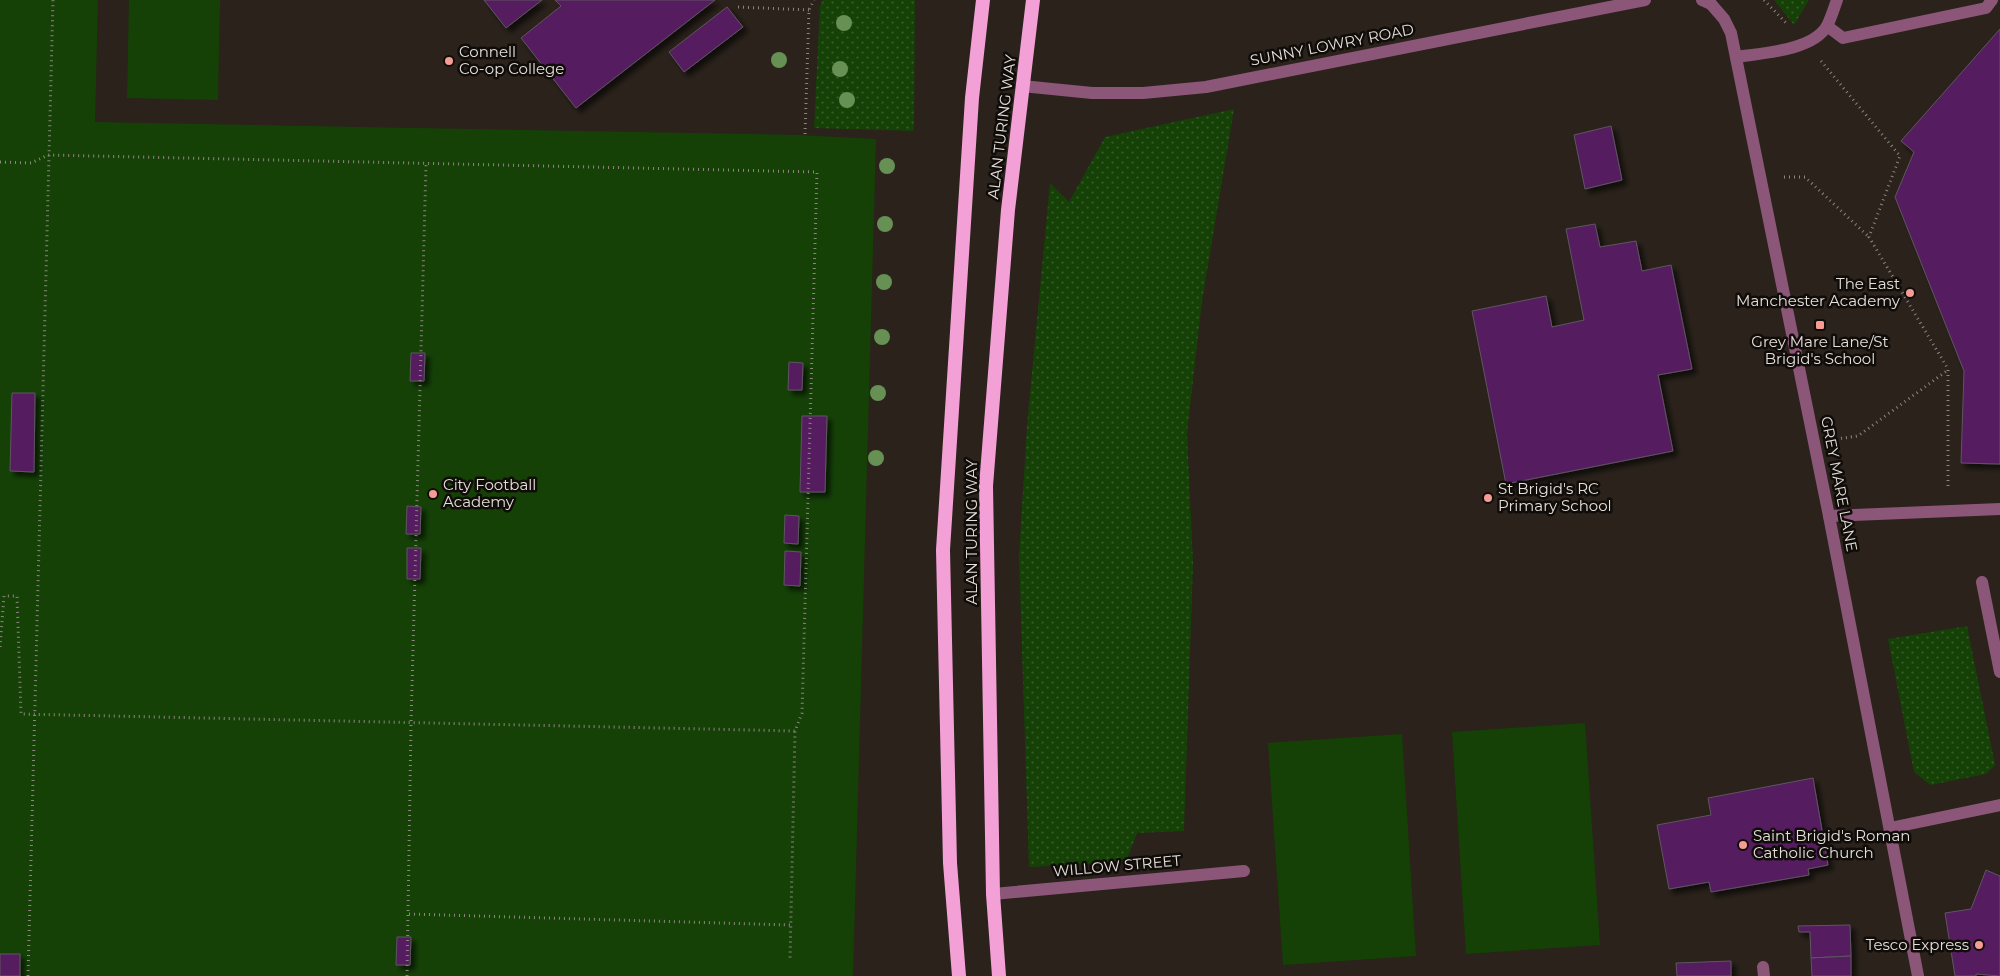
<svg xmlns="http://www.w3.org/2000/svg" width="2000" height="976" viewBox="0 0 2000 976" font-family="Montserrat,sans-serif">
<defs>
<pattern id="grass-dots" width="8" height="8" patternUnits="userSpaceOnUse" patternTransform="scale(1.25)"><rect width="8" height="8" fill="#154107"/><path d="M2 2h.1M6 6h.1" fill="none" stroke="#375c2b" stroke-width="1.8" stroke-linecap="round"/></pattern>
<filter id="shadow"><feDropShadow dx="4.5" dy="4.5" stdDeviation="2.5" flood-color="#0009"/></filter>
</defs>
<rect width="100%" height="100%" fill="#2a221b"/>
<g fill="url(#grass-dots)">
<path d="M 823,0 L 915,0 L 914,131 L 814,128 L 820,5 Z"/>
<path d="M 1774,0 L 1809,0 L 1794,25 Z"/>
<path d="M 1234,109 L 1202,301 L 1187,433 L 1193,563 L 1184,831 L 1137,833 L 1126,862 L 1029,867 L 1019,556 L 1027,426 L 1050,183 L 1069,202 L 1105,137 Z"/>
<path d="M 1967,626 L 1995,765 L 1986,774 L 1930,785 L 1914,772 L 1888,639 Z"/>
</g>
<g fill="#154107">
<path d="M 0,0 L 98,0 L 95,122 L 798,135 L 876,139 L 853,976 L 0,976 Z"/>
<path d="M 129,0 L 220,0 L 218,100 L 127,98 Z"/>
<path d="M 1585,723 L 1600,945 L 1466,954 L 1452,732 Z"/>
<path d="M 1402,734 L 1416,956 L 1283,965 L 1268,743 Z"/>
</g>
<g fill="#561b61" stroke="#5e5660" filter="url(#shadow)">
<path d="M 484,0 L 542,0 L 506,28 Z"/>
<path d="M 555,0 L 715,0 L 576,108 L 521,38 L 561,6 Z"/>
<path d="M 727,7 L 743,27 L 684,72 L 669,52 Z"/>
<path d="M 2000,29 L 2000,464 L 1961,463 L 1964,371 L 1895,197 L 1914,152 L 1901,141 Z"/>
<path d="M 1611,126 L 1622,180 L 1585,189 L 1574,135 Z"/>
<path d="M 1595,224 L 1600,247 L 1636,241 L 1642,271 L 1671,265 L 1692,369 L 1658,375 L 1673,451 L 1506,484 L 1472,311 L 1546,296 L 1552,327 L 1584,320 L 1566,229 Z"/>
<path d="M 411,353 L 425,353 L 424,381 L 410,381 Z"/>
<path d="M 789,362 L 803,363 L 802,390 L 788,390 Z"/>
<path d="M 12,393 L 35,393 L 34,472 L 10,471 Z"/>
<path d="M 802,416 L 827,416 L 825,492 L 800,492 Z"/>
<path d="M 407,506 L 421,507 L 420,534 L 406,534 Z"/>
<path d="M 785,515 L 799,516 L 798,544 L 784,543 Z"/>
<path d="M 407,548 L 421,548 L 420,579 L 407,579 Z"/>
<path d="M 785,551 L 801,552 L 800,586 L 784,585 Z"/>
<path d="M 1813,778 L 1828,865 L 1808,869 L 1809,875 L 1711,892 L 1709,882 L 1669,889 L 1657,825 L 1711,815 L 1708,798 Z"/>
<path d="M 1986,870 L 2000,876 L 2000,976 L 1976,974 L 1976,976 L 1955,976 L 1945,913 L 1971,909 Z"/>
<path d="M 1850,925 L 1851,956 L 1811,958 L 1810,932 L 1799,932 L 1798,926 Z"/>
<path d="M 397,937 L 411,937 L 410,965 L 396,965 Z"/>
<rect x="0" y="954" width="20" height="22"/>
<path d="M 1851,956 L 1851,976 L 1812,976 L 1811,958 Z"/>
<path d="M 1731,961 L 1731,976 L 1677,976 L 1676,963 Z"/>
</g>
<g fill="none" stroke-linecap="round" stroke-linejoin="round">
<g stroke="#8d8680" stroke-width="3" stroke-dasharray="1 4" stroke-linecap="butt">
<path d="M 1764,0 L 1788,25"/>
<path d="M 738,7 L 809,10"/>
<path d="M 1821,61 L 1900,156 L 1869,237 L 1948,369 L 1948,488"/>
<path d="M 805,134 L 809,10 L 814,0"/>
<path d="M 0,162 L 31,163 L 48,155 L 817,172 L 802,713 L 795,731 L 790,960"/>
<path d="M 1784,177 L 1805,177 L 1869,237"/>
<path d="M 1836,439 L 1858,436 L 1948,370"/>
<path d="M 0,647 L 4,596 L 17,596 L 21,714 L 795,731"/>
<path d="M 409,914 L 790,925"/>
<path d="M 28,976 L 53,0"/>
<path d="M 407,976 L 411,724 L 426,164"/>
</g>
<g stroke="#8b5678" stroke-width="12">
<path d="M 1827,26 L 1843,38 L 1986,8 L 1992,0"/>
<path d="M 1736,57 C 1762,53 1812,51 1827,26 C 1831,18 1834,8 1837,0"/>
<path d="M 1829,516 L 2000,509"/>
<path d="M 1982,582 L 2000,672"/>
</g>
<g stroke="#8b5678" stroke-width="12">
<path d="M 1702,0 L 1711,4"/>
<path d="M 1022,86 L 1092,93 L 1143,93 L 1206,87 L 1645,0"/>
<path d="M 993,894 L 1244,871"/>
<path d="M 1763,967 L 1764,976"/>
</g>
<g stroke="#8b5678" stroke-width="12">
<path d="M 1711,4 L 1724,19 L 1731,33 L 1829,516 L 1918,976"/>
<path d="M 1890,828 L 2000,805"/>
</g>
<g stroke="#f2a0d5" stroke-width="14">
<path d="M 959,976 L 950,863 L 943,550 L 972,98 L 983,0"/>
<path d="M 999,976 L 993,894 L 986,486 L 1008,210 L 1033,0"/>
</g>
</g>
<g fill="#669054">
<circle cx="844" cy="23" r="8"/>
<circle cx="779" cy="60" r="8"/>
<circle cx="840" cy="69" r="8"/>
<circle cx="847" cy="100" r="8"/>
<circle cx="887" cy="166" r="8"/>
<circle cx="885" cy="224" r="8"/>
<circle cx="884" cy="282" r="8"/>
<circle cx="882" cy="337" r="8"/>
<circle cx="878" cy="393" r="8"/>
<circle cx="876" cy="458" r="8"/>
</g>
<g fill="#f59c94" stroke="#100c09" stroke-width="2">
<circle cx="449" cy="61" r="5"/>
<circle cx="1910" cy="293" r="5"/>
<rect x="1815" y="320" width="10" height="10" rx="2.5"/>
<circle cx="433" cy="494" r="5"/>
<circle cx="1488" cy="498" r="5"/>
<circle cx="1743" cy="845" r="5"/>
<circle cx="1979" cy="945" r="5"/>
</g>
<g text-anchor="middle" stroke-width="5" stroke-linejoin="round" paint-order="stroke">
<g font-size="15" fill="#e5dfda" stroke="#100c09">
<text transform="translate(1332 45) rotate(-11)" y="5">SUNNY LOWRY ROAD</text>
<text transform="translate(1002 127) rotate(-83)" y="5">ALAN TURING WAY</text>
<text transform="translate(1839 484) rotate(79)" y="5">GREY MARE LANE</text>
<text transform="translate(972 532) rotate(-90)" y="5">ALAN TURING WAY</text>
<text transform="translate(1117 866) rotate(-5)" y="5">WILLOW STREET</text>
</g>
<g font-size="15" fill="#e5dfda" stroke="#100c09" text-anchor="start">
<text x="459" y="57">Connell<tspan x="459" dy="17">Co-op College</tspan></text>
<text x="1900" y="289" text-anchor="end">The East<tspan x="1900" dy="17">Manchester Academy</tspan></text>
<text x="1820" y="347" text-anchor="middle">Grey Mare Lane/St<tspan x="1820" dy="17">Brigid's School</tspan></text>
<text x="443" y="490">City Football<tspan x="443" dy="17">Academy</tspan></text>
<text x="1498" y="494">St Brigid's RC<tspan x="1498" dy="17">Primary School</tspan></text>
<text x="1753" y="841">Saint Brigid's Roman<tspan x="1753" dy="17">Catholic Church</tspan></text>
<text x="1969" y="950" text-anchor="end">Tesco Express</text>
</g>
</g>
</svg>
